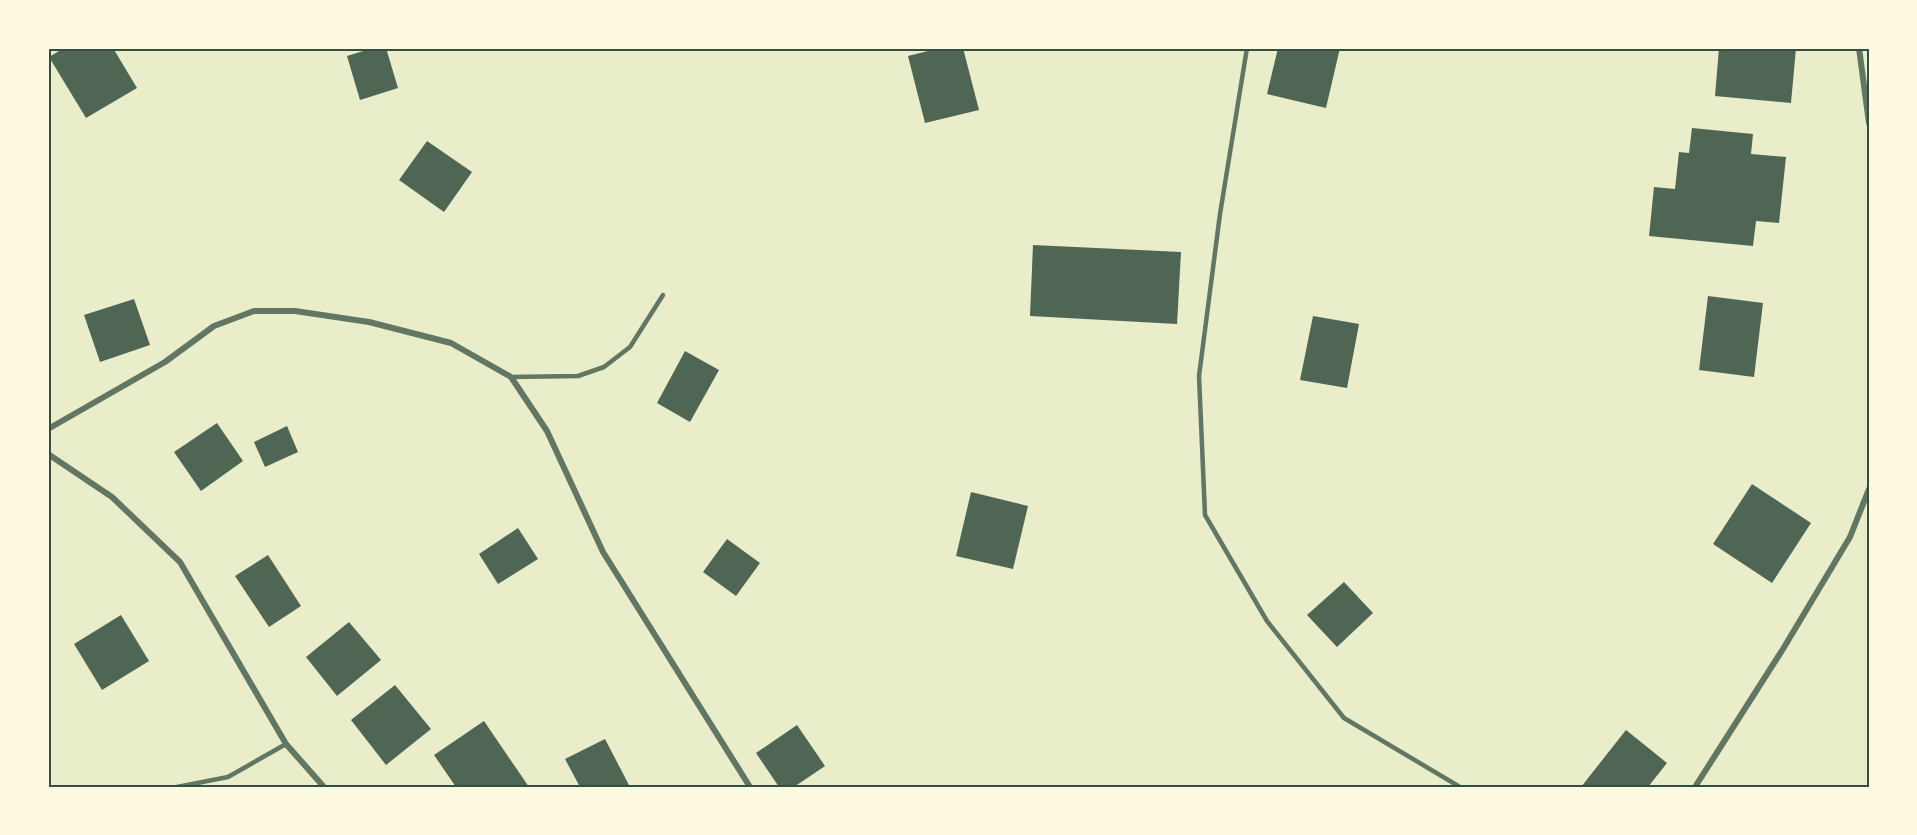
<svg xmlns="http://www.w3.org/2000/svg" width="1917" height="835" viewBox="0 0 1917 835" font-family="'DM Sans',sans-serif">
<rect width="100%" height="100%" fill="#e9edc9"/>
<g fill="#4f6655">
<path d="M 64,48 L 113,48 L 137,88 L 86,118 L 49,57 Z"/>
<path d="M 373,48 L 386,48 L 398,88 L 360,100 L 347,56 Z"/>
<path d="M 940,48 L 963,48 L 979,110 L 925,123 L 908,56 Z"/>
<path d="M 1278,48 L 1340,48 L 1326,108 L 1267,94 Z"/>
<path d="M 1719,48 L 1796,48 L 1791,103 L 1715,96 Z"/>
<path d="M 1692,128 L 1753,134 L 1751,154 L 1786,157 L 1779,223 L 1756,221 L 1753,246 L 1649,236 L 1654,187 L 1675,189 L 1679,152 L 1689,153 Z"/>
<path d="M 427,141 L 472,172 L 444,212 L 399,180 Z"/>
<path d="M 1033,245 L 1181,252 L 1177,324 L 1030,316 Z"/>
<path d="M 1708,296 L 1763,303 L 1754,377 L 1699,370 Z"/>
<path d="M 134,299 L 150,345 L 100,362 L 84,315 Z"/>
<path d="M 1313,316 L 1359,324 L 1347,388 L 1300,380 Z"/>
<path d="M 685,351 L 719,370 L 690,422 L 657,403 Z"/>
<path d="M 217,423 L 243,461 L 201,491 L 174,452 Z"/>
<path d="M 287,426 L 298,452 L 265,467 L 254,442 Z"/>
<path d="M 1752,484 L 1811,523 L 1772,583 L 1713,544 Z"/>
<path d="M 971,492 L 1028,506 L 1013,569 L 956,556 Z"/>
<path d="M 518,528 L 538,559 L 498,584 L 479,554 Z"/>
<path d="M 727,539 L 760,563 L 736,596 L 703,572 Z"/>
<path d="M 268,555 L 301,606 L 269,627 L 235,576 Z"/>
<path d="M 1344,582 L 1373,613 L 1337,647 L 1307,615 Z"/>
<path d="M 121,615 L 149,661 L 102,690 L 74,644 Z"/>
<path d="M 349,622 L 381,660 L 337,696 L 306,657 Z"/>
<path d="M 395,685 L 431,729 L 386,765 L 351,720 Z"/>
<path d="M 484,721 L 529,787 L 456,787 L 434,755 Z"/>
<path d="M 797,725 L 825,766 L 794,787 L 779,787 L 756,753 Z"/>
<path d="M 1626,730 L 1667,763 L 1648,787 L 1581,787 Z"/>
<path d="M 605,739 L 630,787 L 580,787 L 565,759 Z"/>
</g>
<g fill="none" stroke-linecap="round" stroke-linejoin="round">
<g stroke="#617663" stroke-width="4.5">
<path d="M 1247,48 L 1220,214 L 1199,376 L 1205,515 L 1267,621 L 1344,718 L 1460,787"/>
<path d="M 511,377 L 578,376 L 604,367 L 630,347 L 663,295"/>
<path d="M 177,787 L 228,777 L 286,744"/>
</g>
<g stroke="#617663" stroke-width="6">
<path d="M 1859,48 L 1869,123"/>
<path d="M 48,429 L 165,362 L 214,326 L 254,311 L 295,311 L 369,322 L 451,343 L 511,377 L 547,431 L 603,552 L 750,787"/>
<path d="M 48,454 L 112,497 L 180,562 L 286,744 L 324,787"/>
<path d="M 1695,787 L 1783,649 L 1850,537 L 1869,489"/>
</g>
</g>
<rect width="1917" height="835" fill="none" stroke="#fefae0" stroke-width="99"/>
<rect x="50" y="50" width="1818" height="736" fill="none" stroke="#344e41" stroke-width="2"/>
</svg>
